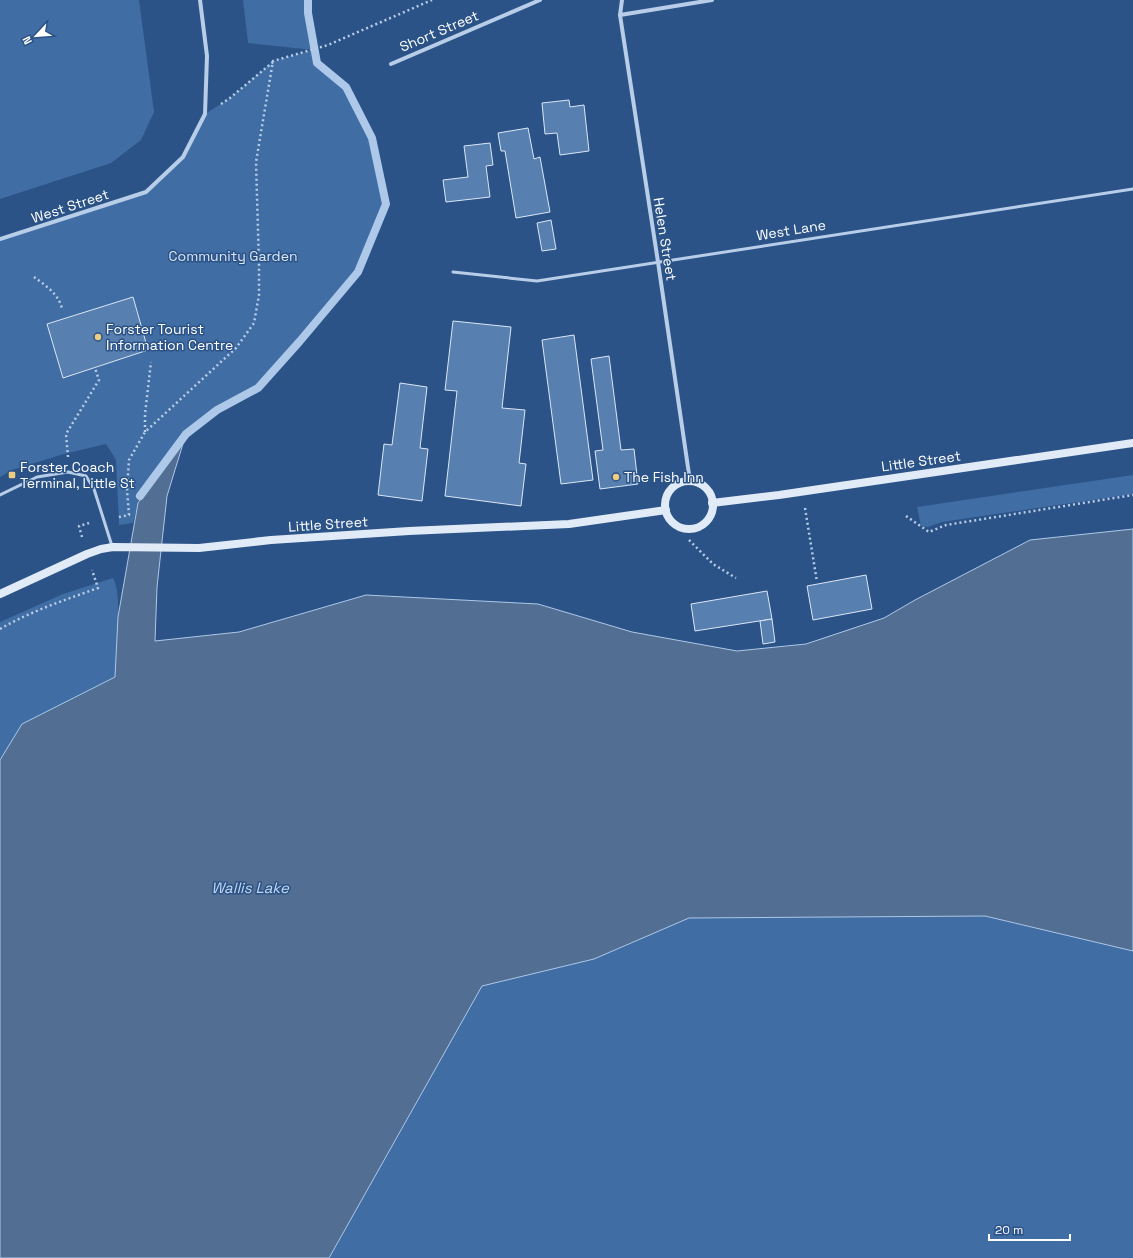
<svg xmlns="http://www.w3.org/2000/svg" width="1133" height="1258" viewBox="0 0 1133 1258" font-family="'Space Grotesk',sans-serif">
<rect width="100%" height="100%" fill="#2b5387"/>
<g fill="#406da3" fill-rule="evenodd">
<path d="M 0,0 L 139,0 L 154,112 L 141,140 L 111,163 L 0,199 Z"/>
<path d="M 243,0 L 307,0 L 317,63 L 346,87 L 372,138 L 386,204 L 358,272 L 300,341 L 258,388 L 217,410 L 186,434 L 138,503 L 133,523 L 119,525 L 116,460 L 106,444 L 64,454 L 12,470 L 0,477 L 0,239 L 146,192 L 183,157 L 205,114 L 230,98 L 273,61 L 313,50 L 248,43 ZM 133,297 L 148,350 L 63,378 Z"/>
<path d="M 1133,475 L 1133,494 L 942,522 L 928,527 L 921,526 L 917,507 Z"/>
<path d="M 113,578 C 123,594 116,656 115,677 L 23,724 L 0,759 L 0,622 L 63,594 Z"/>
<path d="M 985,916 L 1133,951 L 1133,1258 L 329,1258 L 481,986 L 689,918 Z"/>
</g>
<path fill="#526e92" stroke="#adc8e8" d="M 186,434 L 167,496 L 157,587 L 155,641 L 239,632 L 366,595 L 538,604 L 632,632 L 737,651 L 806,644 L 884,618 L 915,600 L 1030,540 L 1133,529 L 1133,951 L 985,916 L 689,918 L 594,959 L 482,986 L 329,1258 L 0,1258 L 0,760 L 22,724 L 115,677 L 118,617 L 138,503 Z"/>
<g fill="none" stroke-linecap="round" stroke-linejoin="round">
<path stroke="#adc8e8" stroke-width="8" d="M 140,496 L 186,434 L 217,410 L 258,388 L 300,341 L 358,272 L 386,204 L 372,138 L 346,87 L 317,63 L 308,13 L 308,0"/>
</g>
<g fill="#577fb0" stroke="#dbe7f6">
<path d="M 569,100 L 570,107 L 584,105 L 589,151 L 560,155 L 557,133 L 545,134 L 542,103 Z"/>
<path d="M 528,128 L 534,159 L 540,157 L 550,212 L 516,218 L 505,151 L 501,151 L 498,133 Z"/>
<path d="M 490,143 L 493,165 L 486,166 L 490,197 L 446,202 L 443,180 L 468,177 L 464,146 Z"/>
<path d="M 551,220 L 556,249 L 542,251 L 537,223 Z"/>
<path d="M 133,297 L 148,350 L 63,378 L 47,324 Z"/>
<path d="M 453,321 L 511,327 L 502,408 L 525,410 L 519,463 L 526,464 L 521,506 L 445,496 L 457,391 L 445,390 Z"/>
<path d="M 574,335 L 593,480 L 561,484 L 542,340 Z"/>
<path d="M 609,356 L 621,450 L 634,449 L 638,484 L 600,489 L 595,451 L 603,450 L 591,359 Z"/>
<path d="M 400,383 L 427,387 L 420,448 L 428,449 L 422,501 L 378,495 L 384,444 L 392,445 Z"/>
<path d="M 866,575 L 872,609 L 813,620 L 807,586 Z"/>
<path d="M 767,591 L 772,619 L 695,631 L 691,604 Z"/>
<path d="M 772,619 L 775,642 L 763,644 L 760,621 Z"/>
</g>
<g fill="none" stroke-linecap="round" stroke-linejoin="round">
<g stroke="#b8cde8" stroke-width="2.5" stroke-dasharray="2 3" stroke-linecap="butt">
<path d="M 221,104 L 230,98 L 273,62"/>
<path d="M 34,277 C 45,285 59,294 62,309"/>
<path d="M 145,432 L 145,414 L 151,362"/>
<path d="M 68,457 L 66,434 L 99,380 L 95,368"/>
<path d="M 805,508 L 817,582"/>
<path d="M 906,516 L 929,532 L 946,525 L 1133,495"/>
<path d="M 119,517 L 129,515 L 127,490 L 129,460 L 145,432 L 236,348 L 254,323 L 259,295 L 259,264 L 256,162 L 273,61 L 328,45 L 432,0"/>
<path d="M 82,537 L 79,526 L 89,523"/>
<path d="M 689,540 L 713,564 L 736,578"/>
<path d="M 0,629 C 31,611 65,600 98,588 L 92,570"/>
</g>
<g stroke="#b8cde8" stroke-width="3">
<path d="M 453,272 L 537,281 L 1133,189"/>
<path d="M 0,495 L 37,477 L 68,472 L 86,476 L 94,489 L 112,546"/>
</g>
<g stroke="#b8cde8" stroke-width="4">
<path d="M 622,0 L 620,15 L 658,262 L 690,481"/>
<path d="M 620,15 L 712,0"/>
<path d="M 391,64 L 540,0"/>
<path d="M 0,239 L 146,192 L 183,157 L 205,114 L 207,56 L 200,0"/>
</g>
<g stroke="#e1ebf7" stroke-width="8">
<circle cx="689" cy="505" r="24"/>
<path d="M 712,503 L 779,495 L 1133,443"/>
<path d="M 0,594 L 87,554 L 101,549 L 113,547 L 199,548 L 271,540 L 409,531 L 569,524 L 666,510"/>
</g>
</g>
<g fill="#edce80" stroke="#2b5387" stroke-width="1.5">
<circle cx="98" cy="337" r="4"/>
<rect x="8" y="471" width="8" height="8" rx="2"/>
<circle cx="616" cy="477" r="4"/>
</g>
<g text-anchor="middle" stroke-width="3" stroke-linejoin="round" paint-order="stroke">
<g font-size="14" fill="#fff" stroke="#2b5387">
<text transform="translate(439 31) rotate(-23)" y="5">Short Street</text>
<text transform="translate(70 206) rotate(-18)" y="5">West Street</text>
<text transform="translate(791 230) rotate(-9)" y="5">West Lane</text>
<text transform="translate(665 239) rotate(81)" y="5">Helen Street</text>
<text transform="translate(921 461) rotate(-8)" y="5">Little Street</text>
<text transform="translate(328 524) rotate(-4)" y="5">Little Street</text>
</g>
<g font-size="14" fill="#dbe7f6" stroke="#2b5387">
<text x="233" y="261">Community Garden</text>
</g>
<g font-size="14" fill="#fff" stroke="#2b5387" text-anchor="start">
<text x="106" y="334">Forster Tourist<tspan x="106" dy="16">Information Centre</tspan></text>
<text x="20" y="472">Forster Coach<tspan x="20" dy="16">Terminal, Little St</tspan></text>
<text x="624" y="482">The Fish Inn</text>
</g>
<g font-size="15" font-style="italic" fill="#c3d7ef" stroke="#2b5387">
<text x="250" y="893">Wallis Lake</text>
</g>
</g>
<g transform="translate(36 36) rotate(244)" stroke="#2b5387" stroke-width="3" paint-order="stroke">
<path d="M0-3L7 15L0 10L-7 15Z" fill="#ffffff"/>
<text y="-6" font-size="11" font-weight="bold" text-anchor="middle" fill="#ffffff">N</text>
</g>
<path d="M989 1234v6h81v-6" fill="none" stroke="#ffffff" stroke-width="2"/>
<text x="995" y="1234" font-size="12" fill="#ffffff" stroke="#2b5387" stroke-width="3" paint-order="stroke">20 m</text>
</svg>
